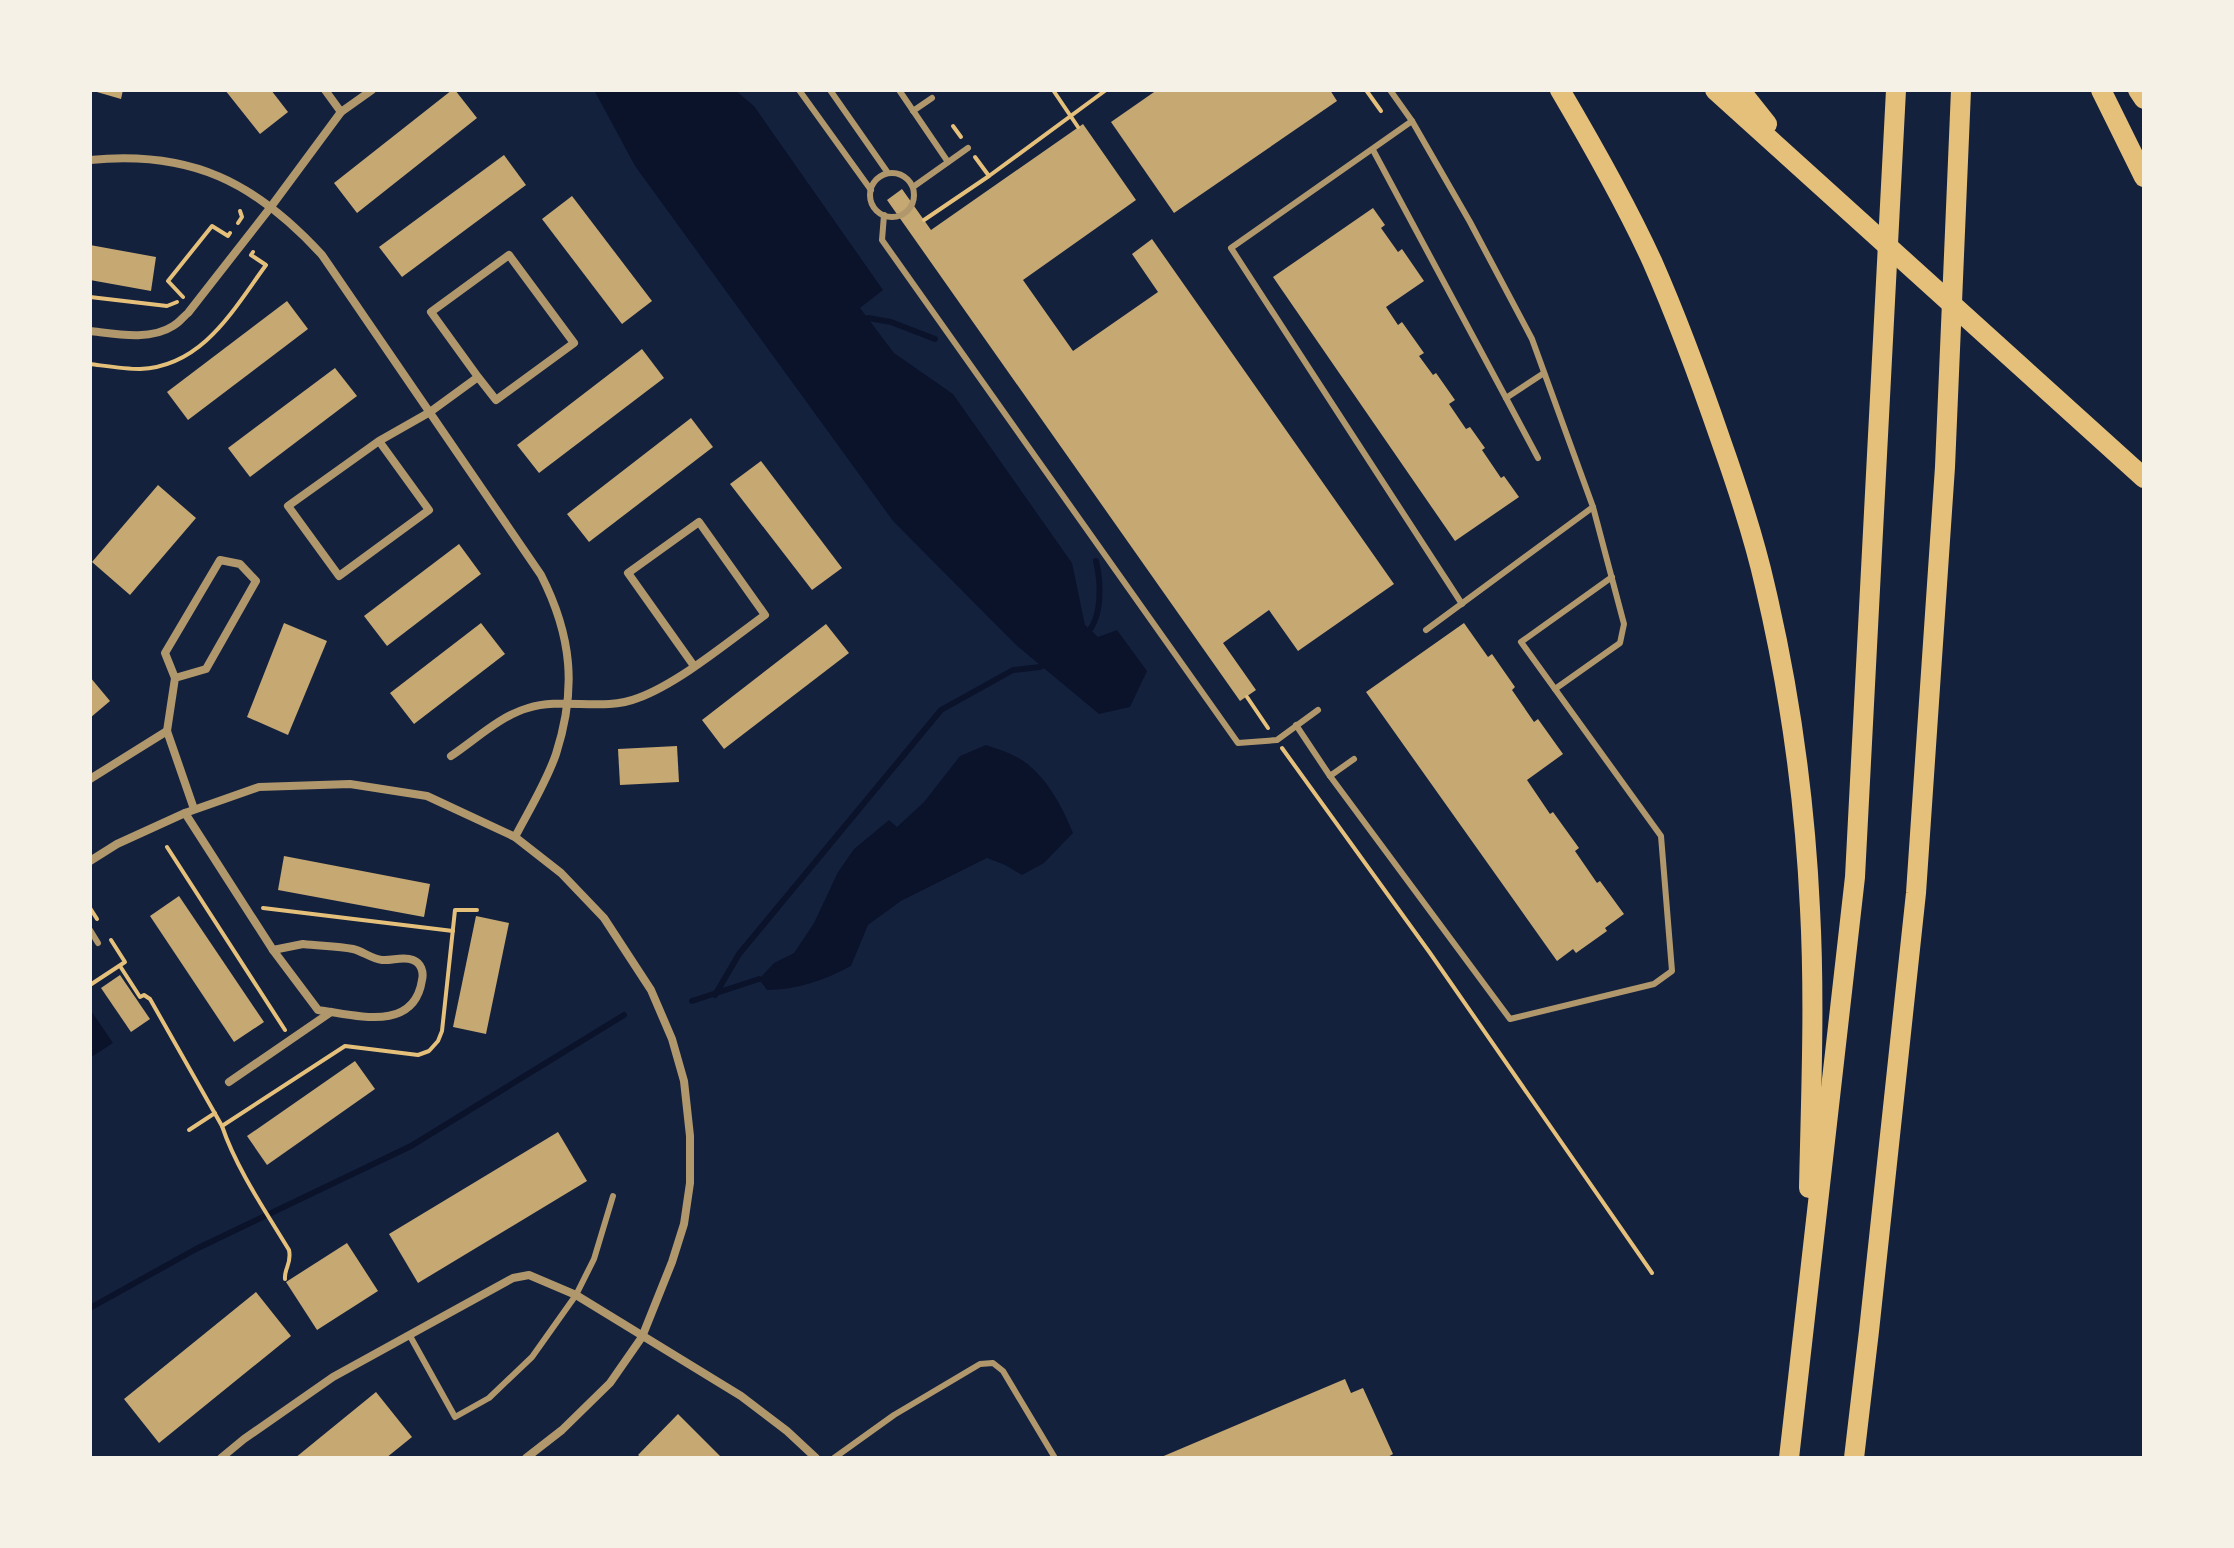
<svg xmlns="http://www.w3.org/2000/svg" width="2234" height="1548" viewBox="0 0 2234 1548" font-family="'IBM Plex Sans',sans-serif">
<rect width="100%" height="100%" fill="#14213d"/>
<g fill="#0b132b">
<path d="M 594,90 L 735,90 L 754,106 L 883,290 L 860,308 L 894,353 L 953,394 L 1072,563 L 1085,625 L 1098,637 L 1117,630 L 1147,671 L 1130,707 L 1099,714 L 1016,645 L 893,521 L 635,166 Z"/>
<path d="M 986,745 C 998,749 1011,753 1022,760 C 1047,777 1062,806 1073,833 L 1044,863 L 1022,875 L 1005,865 L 987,858 L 901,901 L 868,925 L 851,966 C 825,980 797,990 767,990 L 759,979 L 774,963 L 794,953 L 814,923 L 838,872 L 854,849 L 889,820 L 897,827 L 924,802 L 960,756 Z"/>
<path d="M 90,1009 L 113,1043 L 90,1058 Z"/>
</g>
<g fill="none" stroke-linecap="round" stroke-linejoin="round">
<g stroke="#0b132b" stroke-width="6">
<path d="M 868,318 L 891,322 L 935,339"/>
<path d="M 1086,634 C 1103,618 1101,582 1096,561"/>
<path d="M 715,995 L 739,954 L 941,710 L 1013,670 L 1040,667 L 1045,664"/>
<path d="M 692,1001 L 759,979"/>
<path d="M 90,1308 L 196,1249 L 411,1146 L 624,1015"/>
</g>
</g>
<g fill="#c6a872">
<path d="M 90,90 L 123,90 L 121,99 Z"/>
<path d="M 225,90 L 271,90 L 288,112 L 260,134 Z"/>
<path d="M 452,90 L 455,90 L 477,118 L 357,213 L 334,183 Z"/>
<path d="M 1157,90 L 1330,90 L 1337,101 L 1174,213 L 1111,122 Z"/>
<path d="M 1083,124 L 1136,200 L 1023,280 L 1073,351 L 1158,292 L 1132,254 L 1152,239 L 1394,584 L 1298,651 L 1269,610 L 1223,643 L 1256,690 L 1240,701 L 887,200 L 902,189 L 931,230 Z"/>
<path d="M 504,155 L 526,185 L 402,277 L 379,247 Z"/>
<path d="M 572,196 L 652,301 L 622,324 L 542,219 Z"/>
<path d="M 1373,208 L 1385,225 L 1381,228 L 1398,252 L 1402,249 L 1424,281 L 1386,307 L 1398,325 L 1402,322 L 1424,353 L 1419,356 L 1433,375 L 1436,373 L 1455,400 L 1449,404 L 1466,429 L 1470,427 L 1485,448 L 1482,450 L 1501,478 L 1504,476 L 1519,497 L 1455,541 L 1273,277 Z"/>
<path d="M 90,245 L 156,257 L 151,291 L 90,280 Z"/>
<path d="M 287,301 L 308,329 L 188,420 L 167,392 Z"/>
<path d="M 642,349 L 664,378 L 539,473 L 517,445 Z"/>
<path d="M 335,368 L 357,396 L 250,477 L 228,448 Z"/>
<path d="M 691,418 L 713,447 L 589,542 L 567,514 Z"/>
<path d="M 761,461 L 842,568 L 812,590 L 730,484 Z"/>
<path d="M 158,485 L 196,518 L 130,595 L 92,562 Z"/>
<path d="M 459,544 L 481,574 L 387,646 L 364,616 Z"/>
<path d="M 284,623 L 327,641 L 288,735 L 247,717 Z"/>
<path d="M 481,623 L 505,654 L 414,724 L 390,693 Z"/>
<path d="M 1464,623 L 1488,657 L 1492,654 L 1515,687 L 1512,690 L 1534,722 L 1538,719 L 1563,754 L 1527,780 L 1550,814 L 1553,812 L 1579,848 L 1575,851 L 1597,883 L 1600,881 L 1624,914 L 1605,928 L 1607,931 L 1576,953 L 1573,949 L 1557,961 L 1366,692 Z"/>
<path d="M 826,624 L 849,653 L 724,749 L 702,720 Z"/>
<path d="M 90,677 L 110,701 L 90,718 Z"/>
<path d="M 677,746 L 679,782 L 620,785 L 618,749 Z"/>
<path d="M 284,856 L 430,884 L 424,917 L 278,890 Z"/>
<path d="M 179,896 L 264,1022 L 234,1042 L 150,916 Z"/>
<path d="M 476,916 L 509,923 L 486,1034 L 453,1027 Z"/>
<path d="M 120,975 L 150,1019 L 131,1032 L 101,988 Z"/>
<path d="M 355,1061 L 375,1089 L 267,1165 L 247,1136 Z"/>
<path d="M 558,1132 L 587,1181 L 418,1283 L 389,1234 Z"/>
<path d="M 347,1243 L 378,1291 L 317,1330 L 286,1282 Z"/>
<path d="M 256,1292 L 291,1336 L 159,1443 L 124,1399 Z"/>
<path d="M 1345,1379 L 1351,1393 L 1363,1388 L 1393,1454 L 1386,1458 L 1159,1458 Z"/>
<path d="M 376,1392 L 412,1437 L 386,1458 L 295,1458 Z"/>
<path d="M 678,1414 L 722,1458 L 642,1458 L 638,1455 Z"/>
</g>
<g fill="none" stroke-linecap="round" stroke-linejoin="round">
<g stroke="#e5c07b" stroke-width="4">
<path d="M 1053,90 L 1078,127"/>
<path d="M 1366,90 L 1381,111"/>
<path d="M 953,126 L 961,137"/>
<path d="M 975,157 L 989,176"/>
<path d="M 924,220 L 989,176 L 1106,90"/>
<path d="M 238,223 L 242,217 L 240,211"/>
<path d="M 90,297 L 167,306 L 177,302"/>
<path d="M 183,297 L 168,281 L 212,226 L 228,236 L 230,233"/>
<path d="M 90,364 C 106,366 124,369 140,369 C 203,366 233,310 266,265 L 251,255 L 253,252"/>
<path d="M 1247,697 L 1268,728"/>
<path d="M 1282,748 L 1430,953 L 1652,1273"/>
<path d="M 167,847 L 285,1030"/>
<path d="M 90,908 L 97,919"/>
<path d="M 263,908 L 453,931"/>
<path d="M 120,966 L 140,997 L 144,995 L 150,999 L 222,1126 C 236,1168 266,1212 289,1250 C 292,1264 284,1268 285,1279"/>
<path d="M 90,985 L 125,962 L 111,940"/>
<path d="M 222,1126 L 345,1046 L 418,1055 L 429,1051 L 438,1041 L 442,1031 L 455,910 L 477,910"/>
<path d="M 189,1130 L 215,1113"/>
</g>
<g stroke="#b1986c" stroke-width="6">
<path d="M 799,90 L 871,190"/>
<path d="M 830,90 L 888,173"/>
<path d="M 899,90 L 948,162"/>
<path d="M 1390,90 L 1412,121 L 1470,222 L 1532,339 L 1593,507 L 1426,630"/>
<path d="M 913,111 L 932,98"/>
<path d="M 1412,121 L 1231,248 L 1462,604"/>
<path d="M 1373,150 L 1506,398 L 1544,373"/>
<circle cx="892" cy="195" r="22"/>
<path d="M 913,187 L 968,148"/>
<path d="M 884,215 L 882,240 L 1238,743 L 1277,740 L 1318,710"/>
<path d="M 1506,398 L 1538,458"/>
<path d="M 1555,689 L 1620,643 L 1624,624 L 1593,507"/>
<path d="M 1296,725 L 1330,776 L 1510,1019 L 1654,984 L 1672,971 L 1661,836 L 1521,642 L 1612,577"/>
<path d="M 1330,776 L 1354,759"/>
<path d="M 90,930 L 98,943"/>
<path d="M 410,1336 L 455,1417 L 489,1398 L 532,1357 L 576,1295 L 594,1259 L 613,1196"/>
<path d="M 834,1458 L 894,1415 L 980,1364 L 993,1363 L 1003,1371 L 1055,1458"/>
</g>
<g stroke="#b1986c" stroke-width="8">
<path d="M 325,90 L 341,112"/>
<path d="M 90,160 C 191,150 255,182 322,255 L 541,575 C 572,636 577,689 556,754 C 546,783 529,810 515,837"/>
<path d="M 90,331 C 116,334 150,341 173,326 C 179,323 183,317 188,313 L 270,208 L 341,112 L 372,90"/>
<path d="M 379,441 L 288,506 L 339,576 L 429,510 L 379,441 L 430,412 L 478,377 L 431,312 L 509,255 L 574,343 L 496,400 L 478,377"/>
<path d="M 175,678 L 206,669 L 256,581 L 240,564 L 220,560 L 165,653 L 175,678 L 167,731 L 194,809"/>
<path d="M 451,756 C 475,740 500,716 528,708 C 563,697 603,712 638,698 C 679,683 729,641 765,615 L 699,522 L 628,573 L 694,666"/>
<path d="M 90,779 L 167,731"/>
<path d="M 185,813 L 273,950"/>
<path d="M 90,861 L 117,844 L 185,813 L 259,787 L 350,784 L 427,796 L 515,837 L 561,873 L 604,918 L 651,990 L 672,1039 L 684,1081 L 690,1136 L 690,1183 L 684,1224 L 672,1262 L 642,1337 L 610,1383 L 562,1430 L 526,1458"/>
<path d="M 303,944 C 319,946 337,946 353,949 C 362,951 372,959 382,960 C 392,961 403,956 413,960 C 421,963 424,972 422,980 C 414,1033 356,1015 318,1010 L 273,950 Z"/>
<path d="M 229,1082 L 331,1012"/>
<path d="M 221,1458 L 244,1439 L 333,1377 L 513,1278 L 529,1275 L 576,1295 L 741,1396 L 787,1431 L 816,1458"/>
</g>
<g stroke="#e5c07b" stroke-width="20">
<path d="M 1560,90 C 1593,146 1625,202 1652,261 C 1678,320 1700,380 1721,441 C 1738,489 1754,537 1765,586 C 1790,692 1805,801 1810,909 C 1815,1002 1811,1095 1809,1188"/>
<path d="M 1715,90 L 2144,478"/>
<path d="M 1740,90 L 1767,124"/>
<path d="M 2101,90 L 2144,177"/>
<path d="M 2138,90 L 2144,99"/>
<path d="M 1789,1458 L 1855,877 L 1896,90"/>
<path d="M 1854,1458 L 1869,1331 L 1916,893 L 1945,467 L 1961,90"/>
</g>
</g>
<rect width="2234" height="1548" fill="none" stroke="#f6f1e7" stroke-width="184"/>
</svg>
